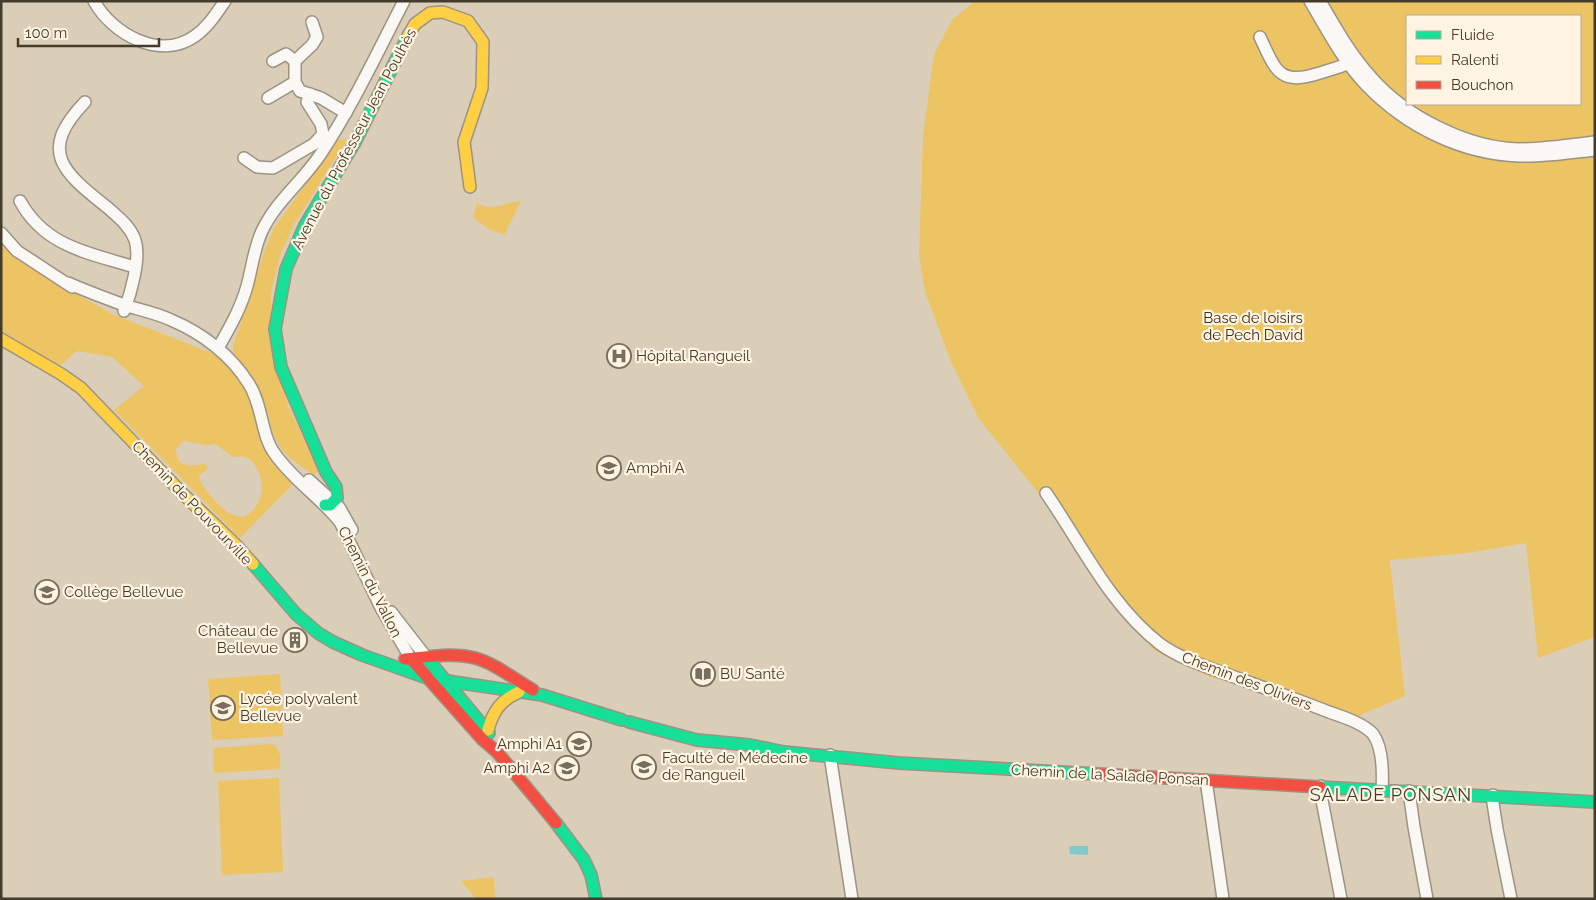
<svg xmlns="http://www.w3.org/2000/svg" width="1596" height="900" viewBox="0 0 1596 900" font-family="Raleway,sans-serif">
<rect width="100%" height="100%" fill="#daceb9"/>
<g fill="#edc463" fill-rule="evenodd">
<path d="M 975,1 L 1595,1 L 1595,637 L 1538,658 L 1526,543 L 1468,553 L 1390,560 L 1405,696 L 1358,716 L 1210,677 L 1155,651 L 1129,624 L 1036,490 L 979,419 L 951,362 L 925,292 L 919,255 L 923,136 L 934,54 L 952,20 ZM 1407,16 L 1580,16 L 1580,104 L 1407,104 Z"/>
<path d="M 338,139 L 347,140 L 293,226 L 280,256 L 271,292 L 272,340 L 288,406 L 319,470 L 314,475 C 302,467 287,458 279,445 C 269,429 268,411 261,394 C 255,379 242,365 233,352 L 233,346 L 264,252 L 274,228 Z"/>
<path d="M 521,201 L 504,235 L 489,229 L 473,218 L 477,203 C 493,212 505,202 521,201 Z"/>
<path d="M 1,244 L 47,277 L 112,314 L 217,355 L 233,369 L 253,402 L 264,449 L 277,465 L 294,483 L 240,538 L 114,410 L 144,386 L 112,357 L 77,351 L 61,365 L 52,363 L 1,330 ZM 183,441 L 206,445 L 216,444 L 233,457 C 237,457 242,456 245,457 C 250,458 254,463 256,467 C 267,485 263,506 244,517 C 240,516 233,516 229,513 C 220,508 200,486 199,476 L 208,468 L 206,464 C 190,466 177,469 176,449 Z"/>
<path d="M 280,674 L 283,736 L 212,740 L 208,679 Z"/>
<path d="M 272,744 C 282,749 280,758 280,769 L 214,773 L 213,748 Z"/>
<path d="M 279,778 L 283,872 L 222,875 L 218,781 Z"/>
<path d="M 491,877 L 494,879 L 495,899 L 476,899 L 461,881 Z"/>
</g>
<path fill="#80cac9" d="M 1069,846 L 1088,846 L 1088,855 L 1070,854 Z"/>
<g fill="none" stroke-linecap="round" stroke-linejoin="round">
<defs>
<g id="street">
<path d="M 94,1 C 112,34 160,61 195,36 C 208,27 216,14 225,1"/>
<path d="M 1310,1 C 1327,30 1343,61 1367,86 C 1407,127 1462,154 1519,156 C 1544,157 1570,153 1595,150"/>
<path d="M 1320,1 C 1336,28 1350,54 1371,77 C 1405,116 1467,148 1519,149 C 1544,149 1570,145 1595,142"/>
<path d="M 312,22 L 317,37 L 312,45 L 295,61 L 295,82 L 300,91 L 321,98 L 346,113"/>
<path d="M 1260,37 C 1276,71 1279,86 1320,73 C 1331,69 1343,67 1353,61"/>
<path d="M 273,61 L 286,54 L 295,61"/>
<path d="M 268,98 L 295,82"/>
<path d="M 85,102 C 37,152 63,172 108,208 C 118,217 130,226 135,240 C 141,258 131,293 124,311"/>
<path d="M 244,158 L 257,167 L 273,168 L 314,144 L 323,134 L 321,124 L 307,102 L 310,94"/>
<path d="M 20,201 C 45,247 89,253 135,267"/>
<path d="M 1,233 L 17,251 L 72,287"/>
<path d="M 68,283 C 86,291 105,298 124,305 C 140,310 156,313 171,320 C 202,333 231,355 249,384 C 263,406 261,436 275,454 C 293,480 321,498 340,522 L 381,608 L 411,659"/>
<path d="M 218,348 C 229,329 241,308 247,286 C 252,268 254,248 262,231 C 276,201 302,182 320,155 C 352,107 377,53 404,1"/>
<path d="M 309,480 L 339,507 L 352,530"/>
<path d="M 1046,493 C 1082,545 1109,604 1160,644 C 1181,659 1205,666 1229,675 C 1262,687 1296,699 1329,712 C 1343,717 1363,723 1373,734 C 1383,748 1383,773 1382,790"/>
<path d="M 391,612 L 426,657"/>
<path d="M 830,755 L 852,899"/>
<path d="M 1206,780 L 1223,899"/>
<path d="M 1321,786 L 1321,795 L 1341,899"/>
<path d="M 1409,791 L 1414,827 L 1427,899"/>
<path d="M 1493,795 L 1493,803 L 1497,829 L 1511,899"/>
</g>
<g id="fast">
<path d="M 325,505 L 330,505 L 337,498 L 336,487 L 326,472 L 281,367 L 275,329 L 286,269 L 305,225 L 354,144 L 408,36"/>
<path d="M 253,564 L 296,614 L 318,633 L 333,642 L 362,655 L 427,678 L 542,695 L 622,720"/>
<path d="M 426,657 L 489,733"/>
<path d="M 629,722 L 697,740 L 750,745 L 784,752 L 899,763 L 1098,774"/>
<path d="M 1320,787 L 1595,802"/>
<path d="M 556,823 L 584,860 L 591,875 L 596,899"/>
</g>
<g id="slow">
<path d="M 408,36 L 415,24 L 430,13 L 443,12 L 468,21 L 483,42 L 482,88 L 464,142 L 470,187"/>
<path d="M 1,339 L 61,374 L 81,388 L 183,494 L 234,543 L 253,564"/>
<path d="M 488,730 C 493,711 501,700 519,692"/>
</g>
<g id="jam">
<path d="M 405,659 C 428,657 453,652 475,658 C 496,664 514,679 533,690"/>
<path d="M 411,659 L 483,740 L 497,752 L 556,823"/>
<path d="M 1098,774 L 1320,787"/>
</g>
</defs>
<use href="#street" stroke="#9c9383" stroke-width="14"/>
<use href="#fast" stroke="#9c9383" stroke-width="14"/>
<use href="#slow" stroke="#9c9383" stroke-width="14"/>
<use href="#jam" stroke="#9c9383" stroke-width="14"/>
<use href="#street" stroke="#f9f8f4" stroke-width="11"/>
<use href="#fast" stroke="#16e098" stroke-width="11"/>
<use href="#slow" stroke="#ffcf43" stroke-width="11"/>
<use href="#jam" stroke="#f24e42" stroke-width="11"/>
</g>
<defs>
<symbol id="hospital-ring" viewBox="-11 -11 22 22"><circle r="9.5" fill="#fff4e1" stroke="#786e5d" stroke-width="1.5"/><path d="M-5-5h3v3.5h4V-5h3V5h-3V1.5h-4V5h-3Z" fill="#786e5d"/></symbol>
<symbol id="university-ring" viewBox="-11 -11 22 22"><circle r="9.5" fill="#fff4e1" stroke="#786e5d" stroke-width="1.5"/><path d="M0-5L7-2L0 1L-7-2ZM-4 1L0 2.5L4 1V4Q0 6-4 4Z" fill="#786e5d"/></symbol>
<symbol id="school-ring" viewBox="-11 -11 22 22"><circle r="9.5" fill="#fff4e1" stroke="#786e5d" stroke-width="1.5"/><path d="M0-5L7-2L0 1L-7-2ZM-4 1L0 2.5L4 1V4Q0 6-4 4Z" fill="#786e5d"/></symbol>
<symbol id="building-ring" viewBox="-11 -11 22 22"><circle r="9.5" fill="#fff4e1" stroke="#786e5d" stroke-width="1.5"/><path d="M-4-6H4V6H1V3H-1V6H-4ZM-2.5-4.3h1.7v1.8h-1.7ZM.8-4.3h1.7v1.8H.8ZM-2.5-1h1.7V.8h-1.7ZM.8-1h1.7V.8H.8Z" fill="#786e5d"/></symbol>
<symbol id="library-ring" viewBox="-11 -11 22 22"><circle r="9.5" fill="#fff4e1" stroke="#786e5d" stroke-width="1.5"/><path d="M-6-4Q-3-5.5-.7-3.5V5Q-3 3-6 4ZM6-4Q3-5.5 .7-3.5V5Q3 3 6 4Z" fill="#786e5d"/></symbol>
</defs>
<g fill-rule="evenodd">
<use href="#hospital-ring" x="605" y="342" width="28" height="28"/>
<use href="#university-ring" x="595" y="454" width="28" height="28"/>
<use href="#school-ring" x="33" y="578" width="28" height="28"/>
<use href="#building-ring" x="281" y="626" width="28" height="28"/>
<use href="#library-ring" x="689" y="660" width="28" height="28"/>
<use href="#school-ring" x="209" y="694" width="28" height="28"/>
<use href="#university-ring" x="565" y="730" width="28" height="28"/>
<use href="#university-ring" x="630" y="753" width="28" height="28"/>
<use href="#university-ring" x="553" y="754" width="28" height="28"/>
</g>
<g text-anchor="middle" stroke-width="4.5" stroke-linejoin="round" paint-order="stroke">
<g font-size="15" fill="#433b2c" stroke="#fff4e1">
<text transform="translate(354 139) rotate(-62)" y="5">Avenue du Professeur Jean Poulhès</text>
<text transform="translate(192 503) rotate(46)" y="5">Chemin de Pouvourville</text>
<text transform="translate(370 582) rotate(63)" y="5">Chemin du Vallon</text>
<text transform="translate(1247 681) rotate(21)" y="5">Chemin des Oliviers</text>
<text transform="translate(1110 775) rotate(3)" y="5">Chemin de la Salade Ponsan</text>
</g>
<g font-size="15" fill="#3c311a" stroke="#fff4e1">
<text x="1253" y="323">Base de loisirs<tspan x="1253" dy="17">de Pech David</tspan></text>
</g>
<g font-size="15" fill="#433b2c" stroke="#fff4e1" text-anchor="start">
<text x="636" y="361">Hôpital Rangueil</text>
<text x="626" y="473">Amphi A</text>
<text x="64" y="597">Collège Bellevue</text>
<text x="278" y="636" text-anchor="end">Château de<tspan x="278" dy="17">Bellevue</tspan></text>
<text x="720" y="679">BU Santé</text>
<text x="240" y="704">Lycée polyvalent<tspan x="240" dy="17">Bellevue</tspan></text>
<text x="562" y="749" text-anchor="end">Amphi A1</text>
<text x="662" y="763">Faculté de Médecine<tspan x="662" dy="17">de Rangueil</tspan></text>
<text x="550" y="773" text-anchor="end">Amphi A2</text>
</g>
<g font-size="18" letter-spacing="1" fill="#433b2c" stroke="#fff4e1">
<text x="1391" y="801">SALADE PONSAN</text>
</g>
</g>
<rect width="1596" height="900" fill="none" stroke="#433b2c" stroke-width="5"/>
<rect x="1406" y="15" width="175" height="90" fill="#fff4e1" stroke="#b4aa99"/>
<rect x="1416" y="31" width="25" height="8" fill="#16e098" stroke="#b4aa99"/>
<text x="1451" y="40" font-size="15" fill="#433b2c">Fluide</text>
<rect x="1416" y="56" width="25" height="8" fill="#ffcf43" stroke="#b4aa99"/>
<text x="1451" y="65" font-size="15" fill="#433b2c">Ralenti</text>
<rect x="1416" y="81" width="25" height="8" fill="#f24e42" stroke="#b4aa99"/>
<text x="1451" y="90" font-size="15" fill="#433b2c">Bouchon</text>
<path d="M18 38v8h141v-8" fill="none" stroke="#433b2c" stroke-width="2.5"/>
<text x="25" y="38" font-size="15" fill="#433b2c" stroke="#fff4e1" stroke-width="4" paint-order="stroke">100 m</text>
</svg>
